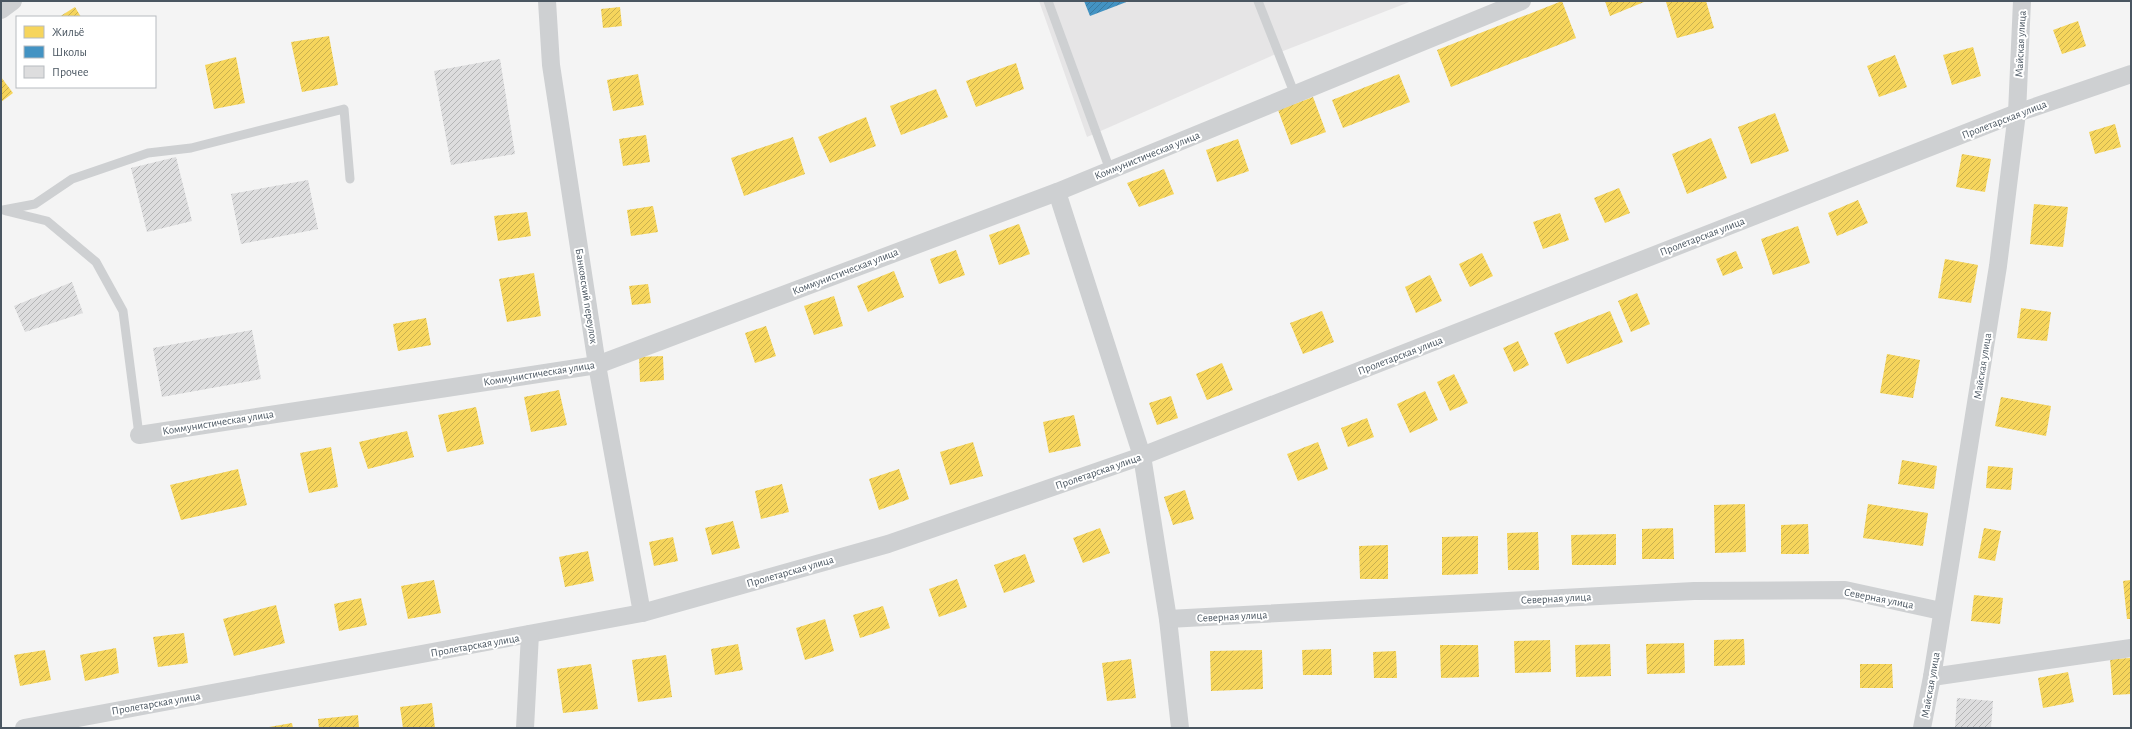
<svg xmlns="http://www.w3.org/2000/svg" width="2132" height="729" viewBox="0 0 2132 729" font-family="'Alegreya Sans',sans-serif">
<defs>
<pattern id="homes-hatch" width="6" height="6" patternUnits="userSpaceOnUse"><rect width="6" height="6" fill="#f6d55c"/><path d="M-1 1l2-2M0 6l6-6M5 7l2-2" fill="none" stroke="#c9b04f"/></pattern>
<pattern id="schools-hatch" width="6" height="6" patternUnits="userSpaceOnUse"><rect width="6" height="6" fill="#4393c3"/><path d="M-1 1l2-2M0 6l6-6M5 7l2-2" fill="none" stroke="#3a7ba2"/></pattern>
<pattern id="building-hatch" width="6" height="6" patternUnits="userSpaceOnUse"><rect width="6" height="6" fill="#ddddde"/><path d="M-1 1l2-2M0 6l6-6M5 7l2-2" fill="none" stroke="#b5b6b7"/></pattern>
</defs>
<rect width="100%" height="100%" fill="#f4f4f4"/>
<path fill="#e6e5e6" d="M 1039,1 L 1412,1 L 1278,53 L 1087,137 Z"/>
<g fill="url(#homes-hatch)">
<path d="M 1562,1 L 1576,38 L 1451,87 L 1437,50 Z"/>
<path d="M 1605,1 L 1644,1 L 1644,2 L 1610,16 Z"/>
<path d="M 1669,1 L 1706,1 L 1714,28 L 1677,38 L 1666,2 Z"/>
<path d="M 75,7 L 81,17 L 59,17 Z"/>
<path d="M 620,7 L 622,26 L 603,28 L 601,9 Z"/>
<path d="M 2078,21 L 2086,46 L 2062,54 L 2053,30 Z"/>
<path d="M 329,36 L 338,85 L 302,92 L 291,42 Z"/>
<path d="M 1973,47 L 1981,76 L 1952,85 L 1943,55 Z"/>
<path d="M 1895,55 L 1907,87 L 1879,97 L 1867,66 Z"/>
<path d="M 236,57 L 245,103 L 214,109 L 205,65 Z"/>
<path d="M 1016,63 L 1024,89 L 976,107 L 966,81 Z"/>
<path d="M 638,74 L 644,105 L 613,111 L 607,80 Z"/>
<path d="M 1399,74 L 1410,102 L 1343,128 L 1332,100 Z"/>
<path d="M 1,77 L 13,93 L 1,102 Z"/>
<path d="M 936,89 L 948,117 L 901,135 L 890,106 Z"/>
<path d="M 1313,97 L 1326,132 L 1291,145 L 1278,110 Z"/>
<path d="M 1775,113 L 1789,151 L 1751,164 L 1738,127 Z"/>
<path d="M 866,117 L 876,146 L 830,163 L 818,137 Z"/>
<path d="M 2115,124 L 2121,147 L 2095,154 L 2089,132 Z"/>
<path d="M 646,135 L 650,162 L 623,166 L 619,139 Z"/>
<path d="M 793,137 L 805,174 L 744,196 L 731,158 Z"/>
<path d="M 1711,138 L 1727,178 L 1687,194 L 1672,154 Z"/>
<path d="M 1238,139 L 1249,171 L 1217,182 L 1206,150 Z"/>
<path d="M 1962,154 L 1991,159 L 1985,192 L 1956,187 Z"/>
<path d="M 1164,169 L 1174,194 L 1139,207 L 1127,183 Z"/>
<path d="M 1619,188 L 1630,213 L 1605,223 L 1594,198 Z"/>
<path d="M 1858,200 L 1868,223 L 1837,236 L 1828,213 Z"/>
<path d="M 2034,204 L 2068,207 L 2063,247 L 2030,244 Z"/>
<path d="M 653,206 L 658,232 L 631,236 L 627,210 Z"/>
<path d="M 527,212 L 531,236 L 498,241 L 494,216 Z"/>
<path d="M 1560,213 L 1569,240 L 1543,249 L 1533,222 Z"/>
<path d="M 1019,224 L 1030,254 L 999,265 L 989,235 Z"/>
<path d="M 1798,226 L 1810,263 L 1773,275 L 1761,239 Z"/>
<path d="M 956,250 L 965,275 L 939,284 L 930,259 Z"/>
<path d="M 1736,251 L 1743,268 L 1723,276 L 1716,259 Z"/>
<path d="M 1482,253 L 1493,276 L 1470,287 L 1459,264 Z"/>
<path d="M 1945,259 L 1978,265 L 1971,303 L 1938,298 Z"/>
<path d="M 894,271 L 904,297 L 868,312 L 857,286 Z"/>
<path d="M 534,273 L 541,316 L 507,322 L 499,279 Z"/>
<path d="M 1430,275 L 1442,301 L 1416,313 L 1405,287 Z"/>
<path d="M 648,284 L 651,303 L 632,305 L 629,286 Z"/>
<path d="M 1637,293 L 1650,324 L 1631,332 L 1618,301 Z"/>
<path d="M 834,296 L 843,326 L 814,335 L 804,306 Z"/>
<path d="M 2021,308 L 2051,312 L 2047,341 L 2017,338 Z"/>
<path d="M 1322,311 L 1334,342 L 1303,354 L 1290,323 Z"/>
<path d="M 1610,311 L 1623,342 L 1567,364 L 1554,333 Z"/>
<path d="M 426,318 L 431,345 L 398,351 L 393,324 Z"/>
<path d="M 766,326 L 776,356 L 755,363 L 745,333 Z"/>
<path d="M 1518,341 L 1529,365 L 1514,372 L 1503,348 Z"/>
<path d="M 1887,354 L 1920,360 L 1913,398 L 1880,393 Z"/>
<path d="M 663,356 L 664,380 L 640,382 L 639,357 Z"/>
<path d="M 1222,363 L 1233,390 L 1207,400 L 1196,374 Z"/>
<path d="M 1454,374 L 1468,403 L 1450,411 L 1437,382 Z"/>
<path d="M 559,390 L 567,425 L 531,432 L 524,397 Z"/>
<path d="M 1425,391 L 1438,420 L 1410,433 L 1397,404 Z"/>
<path d="M 1171,396 L 1178,418 L 1157,425 L 1149,403 Z"/>
<path d="M 2001,397 L 2051,406 L 2046,436 L 1995,426 Z"/>
<path d="M 476,407 L 484,444 L 447,452 L 438,415 Z"/>
<path d="M 1074,415 L 1081,446 L 1049,453 L 1043,422 Z"/>
<path d="M 1367,418 L 1374,437 L 1348,447 L 1341,428 Z"/>
<path d="M 407,431 L 414,457 L 368,469 L 359,442 Z"/>
<path d="M 973,442 L 983,476 L 950,485 L 940,452 Z"/>
<path d="M 1318,442 L 1328,469 L 1298,481 L 1287,454 Z"/>
<path d="M 331,447 L 338,487 L 309,493 L 300,453 Z"/>
<path d="M 1902,460 L 1937,466 L 1934,489 L 1898,484 Z"/>
<path d="M 1988,466 L 2013,468 L 2011,490 L 1986,488 Z"/>
<path d="M 238,469 L 247,505 L 181,520 L 170,485 Z"/>
<path d="M 899,469 L 909,499 L 879,510 L 869,479 Z"/>
<path d="M 782,484 L 789,512 L 761,519 L 755,491 Z"/>
<path d="M 1185,490 L 1194,519 L 1173,525 L 1164,497 Z"/>
<path d="M 1745,504 L 1746,552 L 1715,553 L 1714,505 Z"/>
<path d="M 1868,504 L 1928,513 L 1923,546 L 1863,538 Z"/>
<path d="M 733,521 L 740,548 L 712,555 L 705,528 Z"/>
<path d="M 1808,524 L 1809,554 L 1781,554 L 1781,525 Z"/>
<path d="M 1100,528 L 1110,553 L 1083,563 L 1073,538 Z"/>
<path d="M 1673,528 L 1674,559 L 1642,559 L 1642,529 Z"/>
<path d="M 1984,528 L 2001,531 L 1995,561 L 1978,558 Z"/>
<path d="M 1538,532 L 1539,570 L 1508,570 L 1507,533 Z"/>
<path d="M 1616,534 L 1616,565 L 1572,565 L 1571,535 Z"/>
<path d="M 1478,536 L 1478,574 L 1442,575 L 1442,537 Z"/>
<path d="M 673,537 L 678,561 L 654,566 L 649,542 Z"/>
<path d="M 1388,545 L 1388,579 L 1360,579 L 1359,546 Z"/>
<path d="M 588,551 L 594,581 L 565,587 L 559,557 Z"/>
<path d="M 1025,554 L 1035,582 L 1004,593 L 994,565 Z"/>
<path d="M 957,579 L 967,607 L 939,617 L 929,589 Z"/>
<path d="M 434,580 L 441,613 L 408,619 L 401,586 Z"/>
<path d="M 2131,580 L 2131,619 L 2127,619 L 2123,581 Z"/>
<path d="M 1974,595 L 2003,598 L 2000,624 L 1971,621 Z"/>
<path d="M 361,598 L 367,625 L 339,631 L 334,604 Z"/>
<path d="M 276,605 L 285,643 L 234,656 L 223,619 Z"/>
<path d="M 883,606 L 890,628 L 860,638 L 853,615 Z"/>
<path d="M 825,619 L 834,651 L 805,660 L 796,628 Z"/>
<path d="M 184,633 L 188,663 L 158,667 L 153,637 Z"/>
<path d="M 1744,639 L 1745,665 L 1714,666 L 1714,640 Z"/>
<path d="M 1550,640 L 1551,672 L 1515,673 L 1514,641 Z"/>
<path d="M 1684,643 L 1685,673 L 1647,674 L 1646,644 Z"/>
<path d="M 738,644 L 743,670 L 715,675 L 711,649 Z"/>
<path d="M 1610,644 L 1611,676 L 1576,677 L 1575,645 Z"/>
<path d="M 1440,645 L 1478,645 L 1479,677 L 1441,678 Z"/>
<path d="M 116,648 L 119,673 L 85,681 L 80,655 Z"/>
<path d="M 1331,649 L 1332,675 L 1303,675 L 1302,650 Z"/>
<path d="M 45,650 L 51,680 L 20,686 L 14,655 Z"/>
<path d="M 1262,650 L 1263,689 L 1211,691 L 1210,651 Z"/>
<path d="M 1396,651 L 1397,678 L 1374,678 L 1373,652 Z"/>
<path d="M 666,655 L 672,697 L 638,702 L 632,660 Z"/>
<path d="M 2131,658 L 2131,694 L 2113,695 L 2110,659 Z"/>
<path d="M 1131,659 L 1136,698 L 1107,701 L 1102,663 Z"/>
<path d="M 591,664 L 598,709 L 563,713 L 557,669 Z"/>
<path d="M 1860,664 L 1892,664 L 1893,688 L 1860,688 Z"/>
<path d="M 2068,672 L 2074,702 L 2043,708 L 2038,678 Z"/>
<path d="M 432,703 L 435,728 L 403,728 L 400,707 Z"/>
<path d="M 358,715 L 359,728 L 319,728 L 318,719 Z"/>
<path d="M 292,723 L 293,728 L 269,728 L 269,727 Z"/>
</g>
<path fill="url(#schools-hatch)" d="M 1084,1 L 1129,1 L 1090,16 Z"/>
<g fill="url(#building-hatch)">
<path d="M 500,59 L 515,154 L 451,165 L 434,71 Z"/>
<path d="M 176,157 L 192,221 L 147,232 L 131,168 Z"/>
<path d="M 308,180 L 318,229 L 241,244 L 231,194 Z"/>
<path d="M 72,282 L 83,313 L 25,332 L 14,306 Z"/>
<path d="M 252,330 L 261,379 L 162,397 L 153,348 Z"/>
<path d="M 1957,698 L 1993,701 L 1991,728 L 1955,728 Z"/>
</g>
<g fill="none" stroke-linecap="round" stroke-linejoin="round">
<g stroke="#ced0d2" stroke-width="9">
<path d="M 1048,1 L 1110,170"/>
<path d="M 1258,1 L 1295,95"/>
<path d="M 3,210 L 35,204 L 72,179 L 148,153 L 191,148 L 344,109 L 350,179"/>
<path d="M 6,211 L 47,221 L 96,262 L 123,311 L 139,435"/>
</g>
<g stroke="#ced0d2" stroke-width="18">
<path d="M 547,1 L 551,65 L 597,365 L 642,613"/>
<path d="M 1,10 L 13,1"/>
<path d="M 1057,192 L 1142,456 L 1168,619 L 1180,728"/>
<path d="M 139,435 L 597,365 L 1057,192 L 1522,1"/>
<path d="M 1168,619 L 1694,591 L 1845,590 L 1941,611"/>
<path d="M 1932,677 L 2131,648"/>
<path d="M 24,728 L 642,613 L 888,544 L 1142,456 L 2017,113 L 2131,74"/>
<path d="M 525,728 L 530,634"/>
<path d="M 1922,728 L 1932,677 L 1998,266 L 2017,113 L 2022,1"/>
</g>
</g>
<g text-anchor="middle" stroke-width="4" stroke-linejoin="round" paint-order="stroke">
<g font-size="11" fill="#4a5661" stroke="#fff">
<text transform="translate(2020 44) rotate(-87)" y="4">Майская улица</text>
<text transform="translate(2004 119) rotate(-21)" y="4">Пролетарская улица</text>
<text transform="translate(1147 155) rotate(-22)" y="4">Коммунистическая улица</text>
<text transform="translate(1702 236) rotate(-21)" y="4">Пролетарская улица</text>
<text transform="translate(845 271) rotate(-21)" y="4">Коммунистическая улица</text>
<text transform="translate(587 296) rotate(81)" y="4">Банковский переулок</text>
<text transform="translate(1400 355) rotate(-21)" y="4">Пролетарская улица</text>
<text transform="translate(1982 366) rotate(-81)" y="4">Майская улица</text>
<text transform="translate(539 373) rotate(-9)" y="4">Коммунистическая улица</text>
<text transform="translate(218 422) rotate(-9)" y="4">Коммунистическая улица</text>
<text transform="translate(1098 471) rotate(-19)" y="4">Пролетарская улица</text>
<text transform="translate(790 571) rotate(-16)" y="4">Пролетарская улица</text>
<text transform="translate(1556 598) rotate(-3)" y="4">Северная улица</text>
<text transform="translate(1879 598) rotate(11)" y="4">Северная улица</text>
<text transform="translate(1232 616) rotate(-3)" y="4">Северная улица</text>
<text transform="translate(475 645) rotate(-10)" y="4">Пролетарская улица</text>
<text transform="translate(1930 685) rotate(-80)" y="4">Майская улица</text>
<text transform="translate(156 703) rotate(-10)" y="4">Пролетарская улица</text>
</g>
</g>
<rect width="2132" height="729" fill="none" stroke="#4a5661" stroke-width="4"/>
<rect x="16" y="16" width="140" height="72" fill="#ffffff" stroke="#b7bbc0"/>
<rect x="24" y="26" width="20" height="12" fill="#f6d55c" stroke="#b7bbc0"/>
<text x="52" y="36" font-size="12" fill="#4a5661">Жильё</text>
<rect x="24" y="46" width="20" height="12" fill="#4393c3" stroke="#b7bbc0"/>
<text x="52" y="56" font-size="12" fill="#4a5661">Школы</text>
<rect x="24" y="66" width="20" height="12" fill="#ddddde" stroke="#b7bbc0"/>
<text x="52" y="76" font-size="12" fill="#4a5661">Прочее</text>
</svg>
